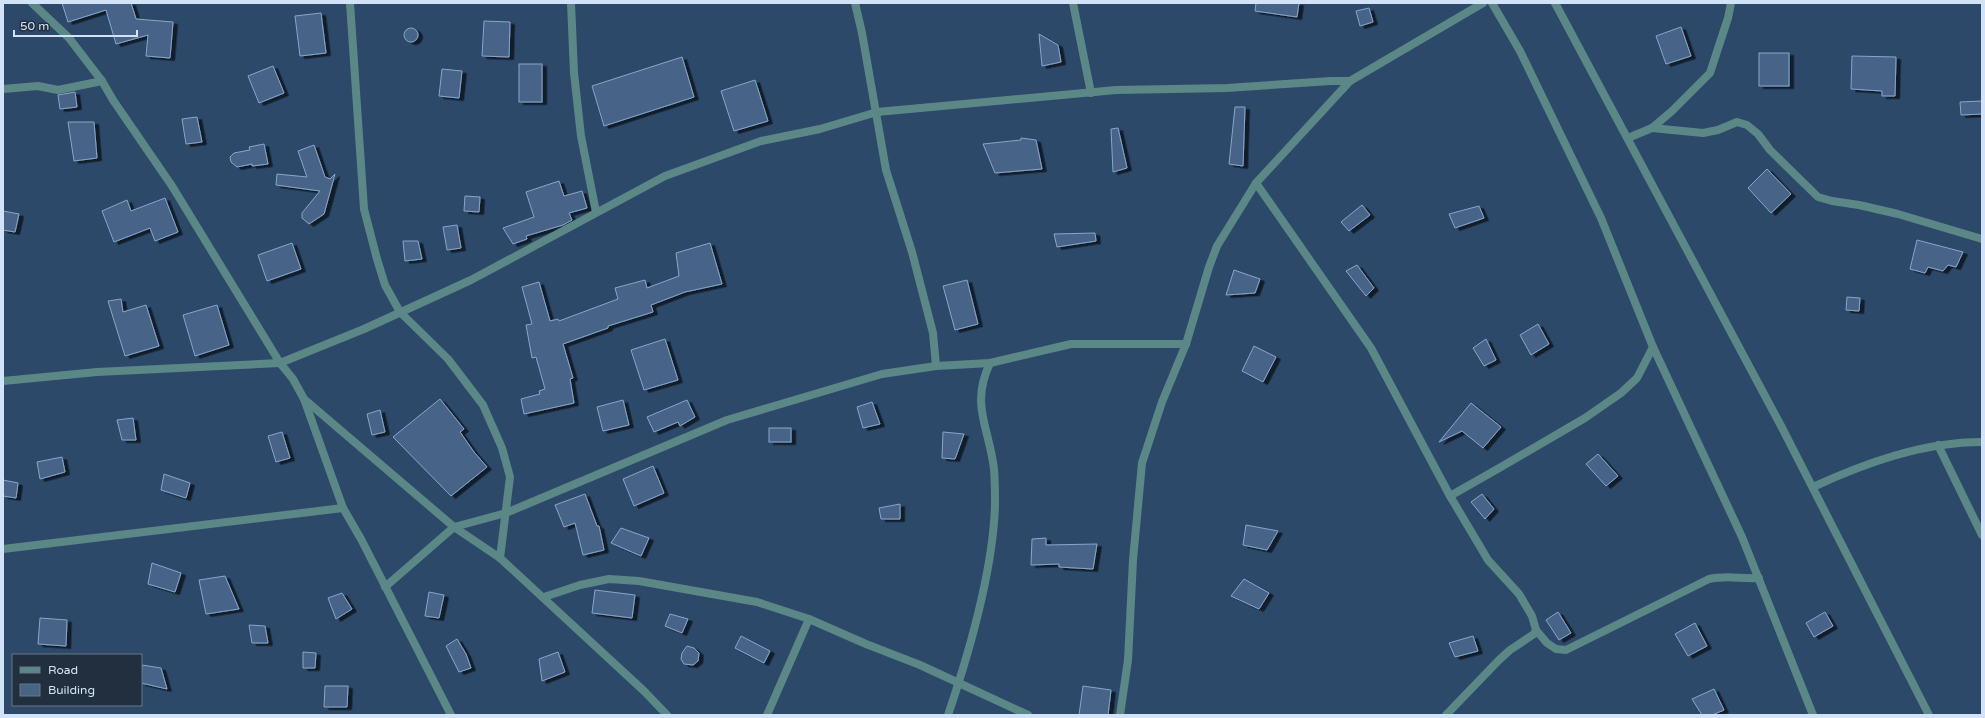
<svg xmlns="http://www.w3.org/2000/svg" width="1985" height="718" viewBox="0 0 1985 718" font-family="'Varela Round',sans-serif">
<defs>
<filter id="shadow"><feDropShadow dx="4.5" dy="2.5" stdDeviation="0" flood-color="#0009"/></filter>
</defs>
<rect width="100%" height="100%" fill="#2d496a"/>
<g fill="#476487" stroke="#86a6cc" filter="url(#shadow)">
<path d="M 62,3 L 131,3 L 136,19 L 173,22 L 170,58 L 146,56 L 148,35 L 116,44 L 106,10 L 68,22 Z"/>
<path d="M 1256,3 L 1299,3 L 1297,17 L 1255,11 Z"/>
<path d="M 1369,8 L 1373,22 L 1360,26 L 1356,11 Z"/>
<path d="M 321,13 L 326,53 L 300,56 L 295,16 Z"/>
<path d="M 484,21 L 510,22 L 509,57 L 482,56 Z"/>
<path d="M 1681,27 L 1691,56 L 1666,64 L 1656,36 Z"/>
<circle cx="411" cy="35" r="7"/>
<path d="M 1039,34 L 1058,45 L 1061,62 L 1042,66 Z"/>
<rect x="1759" y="53" width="30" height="33"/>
<path d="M 1852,56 L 1896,57 L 1895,96 L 1882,96 L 1882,91 L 1851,89 Z"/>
<path d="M 682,57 L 694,97 L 604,126 L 592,86 Z"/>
<rect x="519" y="64" width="23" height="38"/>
<path d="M 273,66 L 284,93 L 259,103 L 248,76 Z"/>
<path d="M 442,69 L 462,71 L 459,98 L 439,96 Z"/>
<path d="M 755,80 L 768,121 L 734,131 L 721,91 Z"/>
<path d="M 75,92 L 77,107 L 60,109 L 58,95 Z"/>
<path d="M 1982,101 L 1982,114 L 1961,115 L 1960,102 Z"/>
<path d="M 1235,107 L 1245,107 L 1243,166 L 1229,164 Z"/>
<path d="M 197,117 L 202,142 L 186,144 L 182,119 Z"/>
<path d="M 68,122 L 94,122 L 97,158 L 74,161 Z"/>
<path d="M 1118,128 L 1127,168 L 1113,172 L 1111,129 Z"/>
<path d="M 1021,138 L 1036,140 L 1042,169 L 995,173 L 983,144 L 1021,140 Z"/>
<path d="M 264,144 L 268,164 L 252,166 L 252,164 L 237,167 L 231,162 L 230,157 L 234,153 L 250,150 L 249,147 Z"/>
<path d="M 314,145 L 325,177 L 330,179 L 335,174 L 324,214 L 309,224 L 302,218 L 302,213 L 320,191 L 276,185 L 277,174 L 307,177 L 298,151 Z"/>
<path d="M 1767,169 L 1791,194 L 1771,213 L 1748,188 Z"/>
<path d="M 559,181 L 564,196 L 582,191 L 587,208 L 569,213 L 572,220 L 563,225 L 526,236 L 527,239 L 513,244 L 503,228 L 534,217 L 526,192 Z"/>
<path d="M 465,196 L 480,197 L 479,212 L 464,211 Z"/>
<path d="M 165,198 L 178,232 L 155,241 L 150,228 L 114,242 L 102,211 L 127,200 L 131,211 Z"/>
<path d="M 1362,205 L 1370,215 L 1349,231 L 1341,222 Z"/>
<path d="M 1479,206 L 1484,218 L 1455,228 L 1449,214 Z"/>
<path d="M 3,211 L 19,214 L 15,232 L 3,230 Z"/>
<path d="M 457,225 L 461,248 L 447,250 L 443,227 Z"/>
<path d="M 1095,233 L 1096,241 L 1057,247 L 1054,234 Z"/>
<path d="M 1917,240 L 1963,252 L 1956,267 L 1948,265 L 1943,271 L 1928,267 L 1925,273 L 1910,269 Z"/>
<path d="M 403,241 L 418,241 L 422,259 L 405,261 Z"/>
<path d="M 292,243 L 301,269 L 267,281 L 258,255 Z"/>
<path d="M 710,243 L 722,284 L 685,292 L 651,305 L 653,312 L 608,326 L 608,328 L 563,344 L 573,378 L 570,379 L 574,403 L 524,414 L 521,399 L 540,394 L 539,391 L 545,389 L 536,357 L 532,358 L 526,325 L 532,324 L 522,287 L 539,282 L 550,321 L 558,319 L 559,321 L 618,299 L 615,288 L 645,280 L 647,288 L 679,276 L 676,253 Z"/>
<path d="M 1357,265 L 1374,288 L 1366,296 L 1346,271 Z"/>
<path d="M 1234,270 L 1260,279 L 1255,293 L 1226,295 Z"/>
<path d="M 967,280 L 978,324 L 955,330 L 943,286 Z"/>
<path d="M 1847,297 L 1860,298 L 1859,311 L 1846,310 Z"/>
<path d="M 121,299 L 123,312 L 146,305 L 159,346 L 125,356 L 108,301 Z"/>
<path d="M 217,305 L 229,345 L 195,356 L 183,315 Z"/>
<path d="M 1538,324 L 1549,344 L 1531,355 L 1520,335 Z"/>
<path d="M 665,339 L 678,380 L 644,390 L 631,350 Z"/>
<path d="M 1486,339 L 1496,360 L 1484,366 L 1473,348 Z"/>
<path d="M 1254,346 L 1276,357 L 1263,382 L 1242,371 Z"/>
<path d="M 440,399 L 464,429 L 460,432 L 474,452 L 487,467 L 451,496 L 393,437 Z"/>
<path d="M 623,400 L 629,425 L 603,431 L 597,407 Z"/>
<path d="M 687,400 L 695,417 L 680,426 L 678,422 L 654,432 L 647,417 Z"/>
<path d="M 872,402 L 880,424 L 863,428 L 857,407 Z"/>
<path d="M 1471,403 L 1501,427 L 1483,448 L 1462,431 L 1439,442 Z"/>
<path d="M 380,410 L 385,432 L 372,435 L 367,414 Z"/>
<path d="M 133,418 L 136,440 L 122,440 L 117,420 Z"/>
<rect x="769" y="428" width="22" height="14"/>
<path d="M 282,432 L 290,458 L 276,462 L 268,436 Z"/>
<path d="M 943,432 L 964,434 L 955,459 L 942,458 Z"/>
<path d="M 1598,454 L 1618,476 L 1606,486 L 1586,464 Z"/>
<path d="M 62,457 L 65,472 L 40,479 L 37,462 Z"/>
<path d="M 653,466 L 664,493 L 634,506 L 623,479 Z"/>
<path d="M 164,474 L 190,483 L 186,498 L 161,490 Z"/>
<path d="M 3,480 L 18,483 L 16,498 L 3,496 Z"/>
<path d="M 585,494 L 597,526 L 599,526 L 604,550 L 583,555 L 575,523 L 564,527 L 555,505 Z"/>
<path d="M 1482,494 L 1494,509 L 1485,519 L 1471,502 Z"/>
<path d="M 900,504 L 900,519 L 881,519 L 879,508 Z"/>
<path d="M 1246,525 L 1278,531 L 1267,550 L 1243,545 Z"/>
<path d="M 621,528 L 649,538 L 641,556 L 611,543 Z"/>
<path d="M 1046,538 L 1046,545 L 1097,544 L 1093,569 L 1059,567 L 1059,564 L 1031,565 L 1032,539 Z"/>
<path d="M 152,563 L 181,573 L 175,592 L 148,584 Z"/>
<path d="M 225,576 L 239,609 L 206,614 L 199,580 Z"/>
<path d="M 1244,579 L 1269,593 L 1259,609 L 1231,596 Z"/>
<path d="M 595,590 L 635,595 L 632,618 L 592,613 Z"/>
<path d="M 429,592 L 444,595 L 439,618 L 425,616 Z"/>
<path d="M 342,593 L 352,609 L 336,619 L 328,598 Z"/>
<path d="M 1558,612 L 1571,633 L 1559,640 L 1546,620 Z"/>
<path d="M 1825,612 L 1833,626 L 1814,637 L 1806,623 Z"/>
<path d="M 670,614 L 688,619 L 682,633 L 665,626 Z"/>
<path d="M 40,618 L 67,620 L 66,646 L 38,644 Z"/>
<path d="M 1695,623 L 1707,646 L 1688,656 L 1675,634 Z"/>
<path d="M 249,625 L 265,626 L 268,643 L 252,643 Z"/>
<path d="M 741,636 L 770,651 L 764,663 L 735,648 Z"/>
<path d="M 1473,636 L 1478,651 L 1455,657 L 1449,643 Z"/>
<path d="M 457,639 L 466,654 L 471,668 L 459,672 L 446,646 Z"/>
<path d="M 687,646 L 694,648 L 699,653 L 698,661 L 693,665 L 684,664 L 681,659 L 682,653 Z"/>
<path d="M 303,652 L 316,653 L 315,668 L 303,668 Z"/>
<path d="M 558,652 L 565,672 L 542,681 L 539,659 Z"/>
<path d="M 142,665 L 161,668 L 167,689 L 141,683 Z"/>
<path d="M 325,686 L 348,686 L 347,707 L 324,707 Z"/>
<path d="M 1083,686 L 1111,690 L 1108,715 L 1079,715 Z"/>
<path d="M 1714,689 L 1724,710 L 1712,715 L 1702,715 L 1692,699 Z"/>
</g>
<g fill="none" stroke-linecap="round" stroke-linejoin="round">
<g stroke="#5b8886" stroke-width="8">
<path d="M 32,3 L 69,38 L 102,81 L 113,100 L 172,186 L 280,363 L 293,379 L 304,399 L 454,527 L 500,558 L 644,691 L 667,715"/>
<path d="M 350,3 L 364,209 L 377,259 L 385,285 L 400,312 L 448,359 L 483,405 L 502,448 L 510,477 L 500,558"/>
<path d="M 571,3 L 574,73 L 581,136 L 596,212"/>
<path d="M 855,3 L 862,33 L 886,170 L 912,252 L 933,333 L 936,366"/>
<path d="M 1073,3 L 1091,93"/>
<path d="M 1492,3 L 1520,51 L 1601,218 L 1653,347 L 1742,537 L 1813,715"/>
<path d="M 3,89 L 38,86 L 58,90 L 102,81"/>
<path d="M 1652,128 L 1703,133 L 1718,130 L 1737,122 L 1747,125 L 1758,134 L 1770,150 L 1818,197 L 1832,201 L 1859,205 L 1898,214 L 1982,239"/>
<path d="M 1628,138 L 1652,128 L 1672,111 L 1710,73 L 1728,18 L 1731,3"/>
<path d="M 1256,183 L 1371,348 L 1450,496 L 1488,560 L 1519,594 L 1532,616 L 1536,630 L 1547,643 L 1556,649 L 1566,650 L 1709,579 C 1727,575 1740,579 1759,578"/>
<path d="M 3,381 L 97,372 L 280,363 L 364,329 L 471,280 L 665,176 L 761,141 L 820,129 L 877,112 L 1116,90 L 1227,88 L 1331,81 L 1350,81"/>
<path d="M 304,399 L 343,508 L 361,539 L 451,715"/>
<path d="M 1938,445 L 1982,535"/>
<path d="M 1813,487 C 1865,463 1923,442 1982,442"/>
<path d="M 1450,496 L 1501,467 L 1585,418 L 1621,393 L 1637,378 L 1653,347"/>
<path d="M 3,549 L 343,508"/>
<path d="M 385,587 L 454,527 L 506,513 L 727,420 L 882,374 L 936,366 L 990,363 L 1071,344 L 1186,344"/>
<path d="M 544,597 L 580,585 L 609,579 L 639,581 L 757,602 L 809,619 L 866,644 L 920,665 L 1028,715"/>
<path d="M 767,715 L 809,619"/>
<path d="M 948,715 C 969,653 993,571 995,505 C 995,494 995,481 994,469 C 989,427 970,405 990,363"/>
<path d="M 1120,715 L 1128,660 L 1133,560 L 1142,463 L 1162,402 L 1186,344 L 1209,267 L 1217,246 L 1256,183 L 1350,81 L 1483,3"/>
<path d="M 1446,715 L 1499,660 L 1510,650 L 1534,634 L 1536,630"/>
</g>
<path stroke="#5b8886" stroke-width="8" d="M 1555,3 L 1779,422 L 1929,715"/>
</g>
<rect width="1985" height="718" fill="none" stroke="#d2e3f7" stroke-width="8"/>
<rect x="12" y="654" width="130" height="52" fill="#222f3e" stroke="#687788"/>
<rect x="20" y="667" width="20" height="6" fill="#5b8886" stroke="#687788"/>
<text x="48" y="674" font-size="12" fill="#d2e3f7">Road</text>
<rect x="20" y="684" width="20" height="12" fill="#476487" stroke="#687788"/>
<text x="48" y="694" font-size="12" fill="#d2e3f7">Building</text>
<path d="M14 30v6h123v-6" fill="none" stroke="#d2e3f7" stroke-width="2"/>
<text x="20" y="30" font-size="12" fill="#d2e3f7" stroke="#222f3e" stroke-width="3" paint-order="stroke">50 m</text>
</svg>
